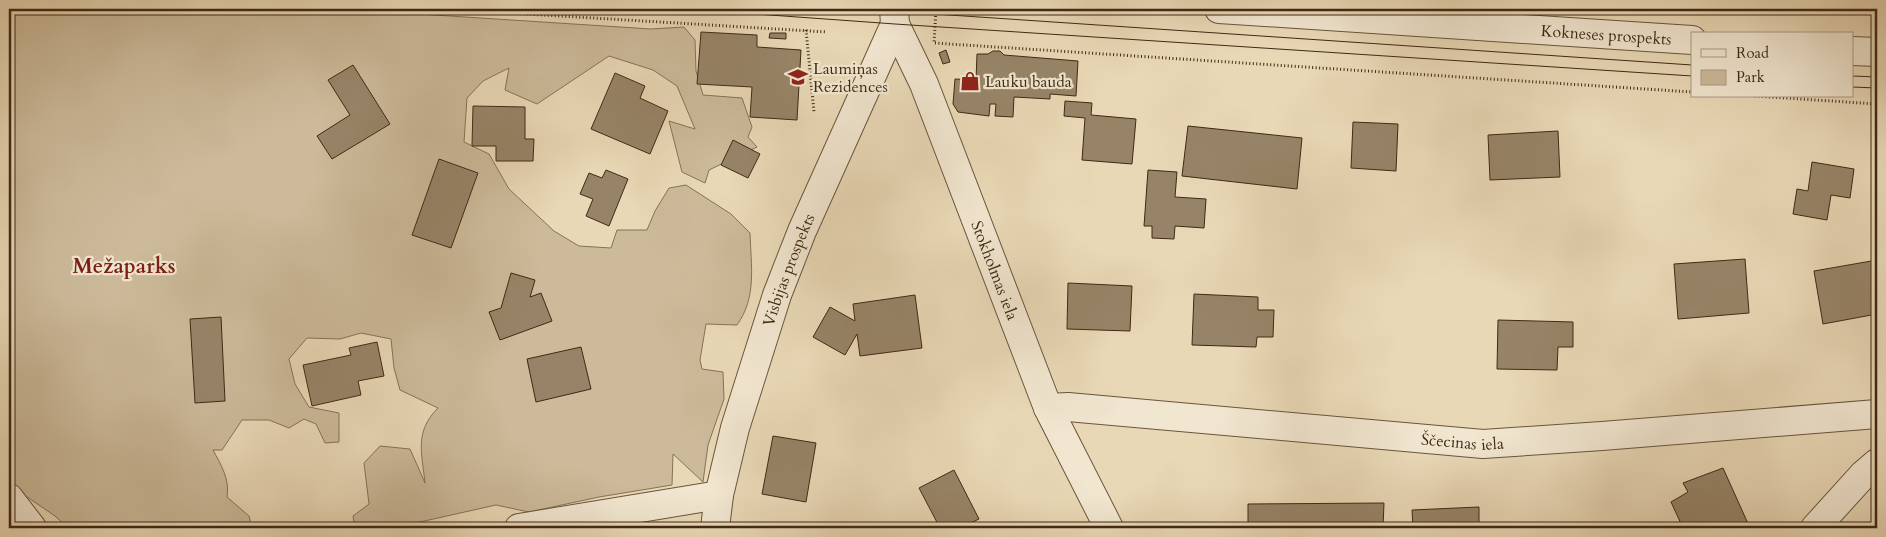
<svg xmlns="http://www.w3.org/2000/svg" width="1886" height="537" viewBox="0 0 1886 537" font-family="Cardo,serif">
<rect width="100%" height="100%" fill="#e9d8b6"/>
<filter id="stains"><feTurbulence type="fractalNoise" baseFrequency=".004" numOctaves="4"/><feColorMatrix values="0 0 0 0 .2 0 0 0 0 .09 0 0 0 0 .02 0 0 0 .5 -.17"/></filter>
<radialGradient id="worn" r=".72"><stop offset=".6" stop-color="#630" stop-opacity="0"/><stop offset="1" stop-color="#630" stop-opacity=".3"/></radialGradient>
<path fill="#ccba9a" stroke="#867257" d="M 9,9 L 341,9 L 651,29 L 684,27 L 695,40 L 696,71 L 703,95 L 742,98 L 752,127 L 748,137 L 757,147 L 709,170 L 705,183 L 682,172 L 669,121 L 695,129 L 677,86 L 653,70 L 609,56 L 537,104 L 505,90 L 509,68 L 483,81 L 467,98 L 464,142 L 489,154 L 509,189 L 554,231 L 579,246 L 611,248 L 617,230 L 647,230 L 655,211 L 669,188 L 686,185 L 731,214 L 750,233 C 751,266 757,297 737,325 L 706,324 L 700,360 L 702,369 L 723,372 L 724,399 L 708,445 L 703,482 L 673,454 L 672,485 L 599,497 L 529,512 L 496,505 L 393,528 L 355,528 L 353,516 L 369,504 L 364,463 L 380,446 L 410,449 L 425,483 C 422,453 414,432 438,408 L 400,390 L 394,368 L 391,339 L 361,333 L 340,339 L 307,338 L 289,359 L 295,384 L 309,407 L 339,413 L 339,442 L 325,443 L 316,424 L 304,419 L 289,428 L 269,420 L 242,420 L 222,450 L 213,450 C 221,465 230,479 227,497 L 249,516 L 252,528 L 68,528 L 55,516 L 17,490 L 9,477 Z"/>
<g fill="#978468" stroke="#3f2914">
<path d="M 701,32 L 757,35 L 757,47 L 801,50 L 797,120 L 750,117 L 752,87 L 697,84 Z"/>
<path d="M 770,33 L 786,33 L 786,39 L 769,38 Z"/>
<path d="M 946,50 L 950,62 L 943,64 L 939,53 Z"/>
<path d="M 993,51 L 1000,51 L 1004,55 L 1078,61 L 1076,96 L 1050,94 L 1050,99 L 1014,97 L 1013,117 L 995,116 L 996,104 L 990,104 L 989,116 L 958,112 L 953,104 L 955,79 L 976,80 L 977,54 L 988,54 Z"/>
<path d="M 353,65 L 390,124 L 332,159 L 317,136 L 350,115 L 328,80 Z"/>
<path d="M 615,73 L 645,86 L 640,98 L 668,111 L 650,154 L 591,129 Z"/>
<path d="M 1065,101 L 1092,103 L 1091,115 L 1136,119 L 1132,164 L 1082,160 L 1085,118 L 1064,116 Z"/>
<path d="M 473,106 L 525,107 L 525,139 L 534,139 L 533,161 L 496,161 L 496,146 L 472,146 Z"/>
<path d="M 1353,122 L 1398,124 L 1396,171 L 1351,168 Z"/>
<path d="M 1188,126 L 1302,138 L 1297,189 L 1182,176 Z"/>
<path d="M 1558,131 L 1560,177 L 1490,180 L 1488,135 Z"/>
<path d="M 733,140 L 760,154 L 748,178 L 721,165 Z"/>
<path d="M 439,159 L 478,173 L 451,248 L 412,235 Z"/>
<path d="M 1812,162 L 1854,169 L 1850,198 L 1831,195 L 1827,220 L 1793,214 L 1797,189 L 1808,191 Z"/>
<path d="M 606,170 L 628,179 L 609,226 L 586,216 L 593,199 L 580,194 L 589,173 L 602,178 Z"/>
<path d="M 1148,170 L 1177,172 L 1175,197 L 1206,199 L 1204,228 L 1175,226 L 1174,239 L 1152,238 L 1152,226 L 1144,226 Z"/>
<path d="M 1745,259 L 1749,313 L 1678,319 L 1674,264 Z"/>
<path d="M 1877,260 L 1877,314 L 1823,324 L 1814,271 Z"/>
<path d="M 511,273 L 535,280 L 530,297 L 541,293 L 552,321 L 500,340 L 489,312 L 501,308 Z"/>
<path d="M 1068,283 L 1132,286 L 1130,331 L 1067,329 Z"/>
<path d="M 1194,294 L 1258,297 L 1258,310 L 1274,310 L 1273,337 L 1257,337 L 1256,347 L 1192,345 Z"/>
<path d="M 915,295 L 922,348 L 860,356 L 857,334 L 845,355 L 813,337 L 830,307 L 855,321 L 853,304 Z"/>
<path d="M 221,317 L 225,401 L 195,403 L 190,319 Z"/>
<path d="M 1498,320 L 1573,322 L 1573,347 L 1558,347 L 1557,370 L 1497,369 Z"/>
<path d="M 377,342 L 384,376 L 358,381 L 361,395 L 312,406 L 303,365 L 351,355 L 349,348 Z"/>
<path d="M 581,347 L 591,389 L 536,402 L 527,359 Z"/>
<path d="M 773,436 L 816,443 L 806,502 L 762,494 Z"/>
<path d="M 1723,468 L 1750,528 L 1683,528 L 1671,502 L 1688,492 L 1683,483 Z"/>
<path d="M 954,470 L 979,519 L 960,528 L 940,528 L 919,488 Z"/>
<path d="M 1384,503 L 1383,528 L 1248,528 L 1248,504 Z"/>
<path d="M 1479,507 L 1479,528 L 1413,528 L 1412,510 Z"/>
</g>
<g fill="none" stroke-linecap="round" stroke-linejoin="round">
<defs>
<g id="minor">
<path id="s1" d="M 894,9 L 895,24 L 924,84 L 1048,408 L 1109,528"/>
<path id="s2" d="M 1219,9 L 1692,40"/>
<path d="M 1852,51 L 1877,52"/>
<path id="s3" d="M 1048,408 L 1068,407 L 1483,444 L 1602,436 L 1877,414"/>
<path d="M 9,498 L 32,528"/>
<path d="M 519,528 L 719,495"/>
<path id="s4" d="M 715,528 L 719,495 L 735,428 L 777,295 L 802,231 L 895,24"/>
<path d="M 1815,528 L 1863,475 L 1877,463"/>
</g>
</defs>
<use href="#minor" stroke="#6a553c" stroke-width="30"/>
<g stroke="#3f2914" stroke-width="3" stroke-dasharray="1 2.5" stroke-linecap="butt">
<path d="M 443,9 L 827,32"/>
<path d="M 936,9 L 934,43 L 1692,92"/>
<path d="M 806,30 L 814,112"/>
<path d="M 1755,96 L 1877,104"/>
</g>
<use href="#minor" stroke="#f1e6d0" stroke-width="28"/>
<g stroke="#3f2914" stroke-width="1">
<path d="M 686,9 L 895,24 L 1692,76"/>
<path d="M 860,9 L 1692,65"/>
<path d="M 1852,76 L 1877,77"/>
<path d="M 1852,87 L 1877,88"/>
</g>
</g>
<defs>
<symbol id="school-bare" viewBox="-9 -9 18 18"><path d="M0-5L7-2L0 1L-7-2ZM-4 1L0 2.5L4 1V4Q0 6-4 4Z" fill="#8f2418" stroke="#f1e6d0" stroke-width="2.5" paint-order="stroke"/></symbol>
<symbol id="shop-bare" viewBox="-9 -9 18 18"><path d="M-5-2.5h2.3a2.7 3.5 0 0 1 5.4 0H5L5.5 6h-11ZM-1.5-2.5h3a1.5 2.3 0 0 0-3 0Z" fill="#8f2418" stroke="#f1e6d0" stroke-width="2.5" paint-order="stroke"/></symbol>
</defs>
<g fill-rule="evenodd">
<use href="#school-bare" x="784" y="63" width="28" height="28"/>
<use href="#shop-bare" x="956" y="67" width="28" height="28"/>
</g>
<g text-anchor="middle" stroke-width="4.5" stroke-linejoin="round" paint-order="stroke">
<g font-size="16" fill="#3f2914" stroke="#f1e6d0">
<text dy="6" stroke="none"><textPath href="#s2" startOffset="388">Kokneses prospekts</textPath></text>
<text dy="6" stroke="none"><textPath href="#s4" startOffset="269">Visbijas prospekts</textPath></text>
<text dy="6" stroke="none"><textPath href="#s1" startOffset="281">Stokholmas iela</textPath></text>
<text dy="6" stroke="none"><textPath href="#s3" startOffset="416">Ščecinas iela</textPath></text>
</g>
<g font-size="16" fill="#3f2914" stroke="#f1e6d0" text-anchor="start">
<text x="813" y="74">Laumiņas<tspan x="813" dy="18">Rezidences</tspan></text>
<text x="985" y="87">Lauku bauda</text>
</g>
<g font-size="21" font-weight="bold" fill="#7a1f14" stroke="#f1e6d0">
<text x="124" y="273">Mežaparks</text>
</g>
</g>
<rect width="1886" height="537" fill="none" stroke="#e9d8b6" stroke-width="30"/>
<rect x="10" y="10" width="1866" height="517" fill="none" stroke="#3f2914" stroke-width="2.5"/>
<rect x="15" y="15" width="1856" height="507" fill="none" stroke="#3f2914"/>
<rect x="1691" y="32" width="162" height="65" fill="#f1e6d0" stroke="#aa9a85"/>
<rect x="1701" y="49" width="25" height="8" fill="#f1e6d0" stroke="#aa9a85"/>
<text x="1736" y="58" font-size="15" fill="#3f2914">Road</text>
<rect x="1701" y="70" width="25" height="15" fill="#ccba9a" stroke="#aa9a85"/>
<text x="1736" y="82" font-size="15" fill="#3f2914">Park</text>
<rect width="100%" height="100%" filter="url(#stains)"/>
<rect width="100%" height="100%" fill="url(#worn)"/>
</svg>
